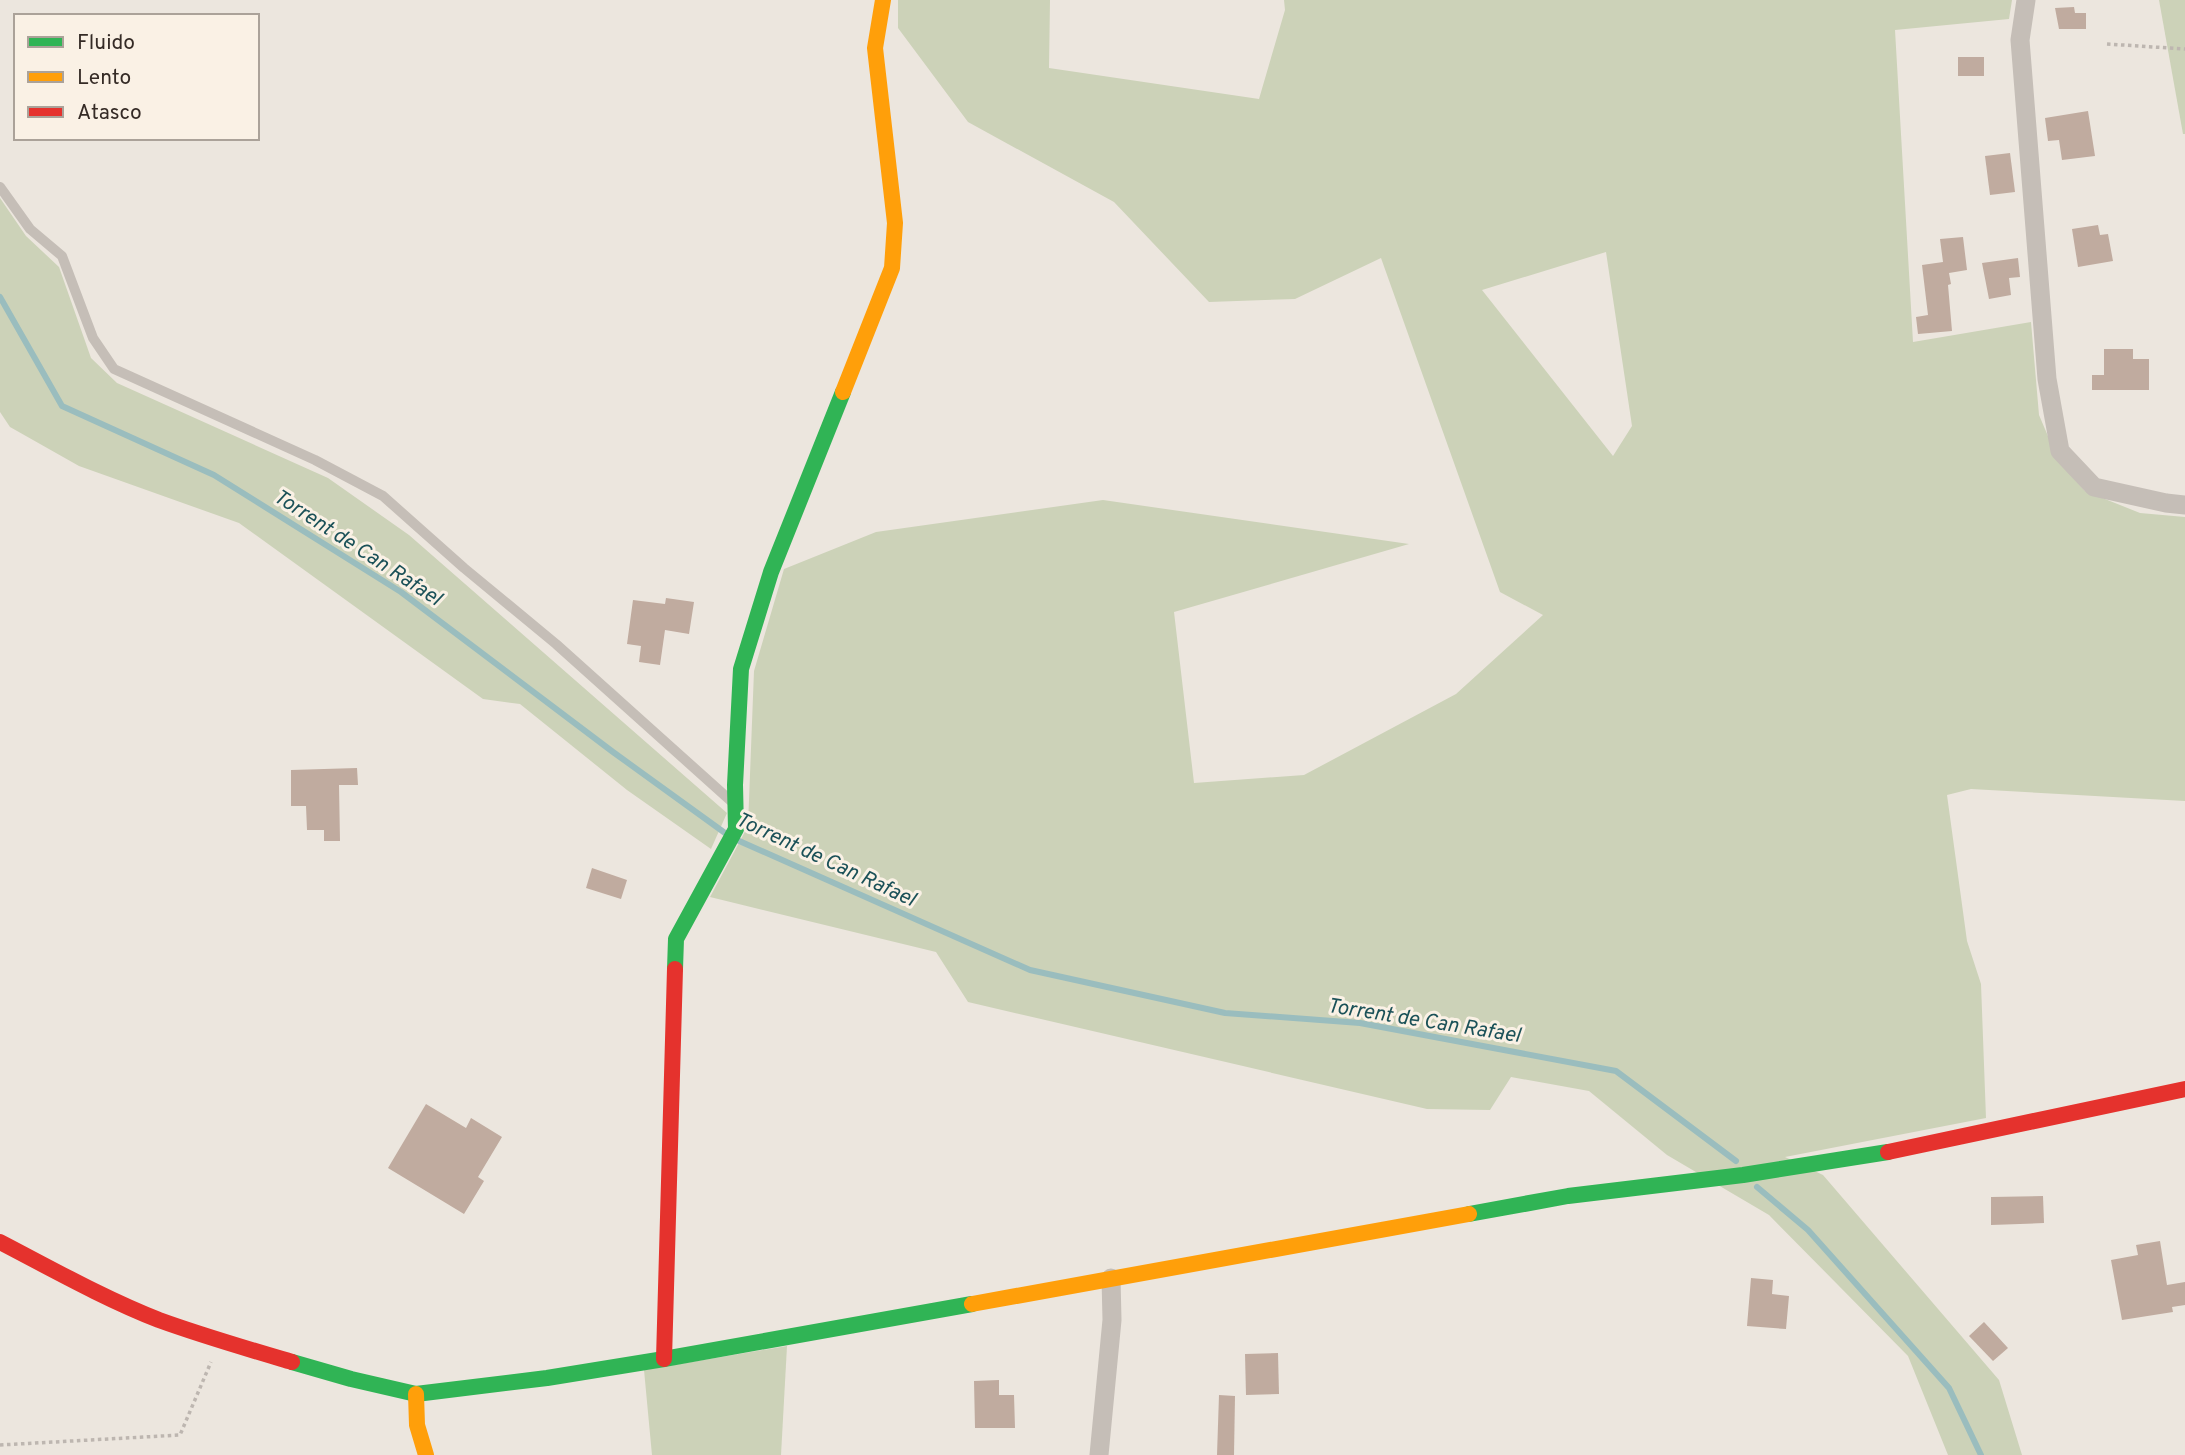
<svg xmlns="http://www.w3.org/2000/svg" width="2185" height="1455" viewBox="0 0 2185 1455" font-family="Overpass,sans-serif">
<rect width="100%" height="100%" fill="#ece6de"/>
<g fill="#ccd2b8" fill-rule="evenodd">
<path d="M 898,0 L 1050,0 L 1049,68 L 1259,99 L 1285,10 L 1284,0 L 2012,0 L 2009,19 L 1895,30 L 1913,342 L 2031,322 L 2039,415 L 2059,462 L 2085,491 L 2140,513 L 2185,517 L 2185,801 L 1971,789 L 1947,795 L 1967,941 L 1981,984 L 1986,1118 L 1785,1157 L 1823,1175 L 1999,1380 L 2022,1455 L 1948,1455 L 1908,1356 L 1769,1215 L 1667,1155 L 1589,1091 L 1511,1077 L 1490,1110 L 1427,1109 L 968,1002 L 936,952 L 710,897 L 748,826 L 754,671 L 784,569 L 876,532 L 1103,500 L 1409,544 L 1174,612 L 1194,783 L 1304,775 L 1456,694 L 1543,615 L 1500,592 L 1381,258 L 1295,299 L 1209,302 L 1114,202 L 968,122 L 898,28 ZM 1606,252 L 1632,426 L 1613,456 L 1482,290 Z"/>
<path d="M 2159,0 L 2185,0 L 2185,134 L 2183,134 Z"/>
<path d="M 0,198 L 26,236 L 59,267 L 91,358 L 117,383 L 328,478 L 409,535 L 727,813 L 711,849 L 627,790 L 520,704 L 483,699 L 239,523 L 79,466 L 10,427 L 0,412 Z"/>
<path d="M 787,1346 L 781,1455 L 652,1455 L 644,1370 Z"/>
</g>
<g fill="none" stroke-linecap="round" stroke-linejoin="round">
<g stroke="#9abdbe" stroke-width="6">
<path d="M 0,297 L 62,406 L 214,475 L 401,592 L 613,752 L 725,833"/>
<path d="M 737,840 L 1030,970 L 1225,1013 L 1360,1023 L 1616,1071 L 1736,1161"/>
<path d="M 1757,1187 L 1808,1230 L 1949,1388 L 1981,1455"/>
</g>
</g>
<g fill="#c0ab9f">
<path d="M 2074,7 L 2075,13 L 2086,13 L 2086,29 L 2059,29 L 2055,8 Z"/>
<rect x="1958" y="57" width="26" height="19"/>
<path d="M 2088,111 L 2095,156 L 2062,160 L 2059,140 L 2048,141 L 2045,118 Z"/>
<path d="M 2010,153 L 2015,192 L 1990,195 L 1985,156 Z"/>
<path d="M 2098,225 L 2100,235 L 2108,234 L 2113,261 L 2078,267 L 2072,229 Z"/>
<path d="M 1963,237 L 1967,270 L 1949,273 L 1951,284 L 1948,285 L 1952,331 L 1918,334 L 1916,317 L 1928,315 L 1922,265 L 1943,262 L 1940,239 Z"/>
<path d="M 2018,258 L 2020,277 L 2009,278 L 2011,295 L 1989,299 L 1982,263 Z"/>
<path d="M 2104,349 L 2133,349 L 2133,359 L 2149,359 L 2149,390 L 2092,390 L 2092,375 L 2104,375 Z"/>
<path d="M 666,598 L 694,602 L 689,634 L 665,630 L 660,665 L 639,662 L 641,646 L 627,644 L 633,600 L 665,604 Z"/>
<path d="M 357,768 L 358,785 L 339,785 L 340,841 L 324,841 L 324,830 L 307,830 L 306,806 L 291,806 L 291,770 Z"/>
<path d="M 592,868 L 627,880 L 621,899 L 586,888 Z"/>
<path d="M 426,1104 L 466,1128 L 471,1118 L 502,1137 L 478,1177 L 484,1181 L 464,1214 L 388,1168 Z"/>
<path d="M 2043,1196 L 2044,1223 L 1991,1225 L 1991,1197 Z"/>
<path d="M 2160,1241 L 2167,1285 L 2185,1282 L 2185,1305 L 2172,1307 L 2173,1312 L 2122,1320 L 2111,1260 L 2138,1255 L 2136,1245 Z"/>
<path d="M 1751,1278 L 1773,1280 L 1772,1294 L 1789,1296 L 1786,1329 L 1747,1326 Z"/>
<path d="M 1984,1322 L 2008,1348 L 1993,1361 L 1969,1336 Z"/>
<path d="M 1278,1353 L 1279,1394 L 1246,1395 L 1245,1354 Z"/>
<path d="M 999,1380 L 999,1395 L 1014,1395 L 1015,1428 L 975,1428 L 974,1381 Z"/>
<path d="M 1219,1395 L 1235,1396 L 1234,1455 L 1217,1455 Z"/>
</g>
<g fill="none" stroke-linecap="round" stroke-linejoin="round">
<g stroke="#bdb6b0" stroke-width="3.5" stroke-dasharray="3.5 3.5" stroke-linecap="butt">
<path d="M 2107,44 L 2185,49"/>
<path d="M 0,1445 L 180,1435 L 211,1362"/>
</g>
<path stroke="#c5beb7" stroke-width="10" d="M 0,187 L 30,229 L 62,256 L 93,338 L 114,369 L 315,460 L 383,496 L 464,568 L 556,644 L 731,801"/>
<g stroke="#c5beb7" stroke-width="19">
<path d="M 2026,0 L 2020,40 L 2047,379 L 2060,451 L 2094,487 L 2166,503 L 2185,505"/>
<path d="M 1099,1455 L 1112,1320 L 1111,1278"/>
</g>
<g stroke="#30b455" stroke-width="16">
<path d="M 675,969 L 676,939 L 736,829 L 735,785 L 741,669 L 771,572 L 843,392"/>
<path d="M 1469,1214 L 1568,1196 L 1743,1175 L 1888,1152"/>
<path d="M 292,1362 L 351,1379 L 416,1394 L 547,1378 L 664,1359 L 972,1304"/>
</g>
<g stroke="#ff9f0a" stroke-width="16">
<path d="M 843,392 L 892,268 L 895,223 L 875,48 L 883,0"/>
<path d="M 972,1304 L 1469,1214"/>
<path d="M 416,1394 L 417,1425 L 426,1455"/>
</g>
<g stroke="#e5322d" stroke-width="16">
<path d="M 1888,1152 L 2185,1089"/>
<path d="M 0,1242 C 52,1269 105,1299 159,1320 C 203,1336 248,1349 292,1362"/>
<path d="M 664,1359 L 675,969"/>
</g>
</g>
<g text-anchor="middle" stroke-width="6" stroke-linejoin="round" paint-order="stroke">
<g font-size="21" font-style="italic" fill="#1b5158" stroke="#faf1e5">
<text transform="translate(358 547) rotate(33)" y="7">Torrent de Can Rafael</text>
<text transform="translate(826 859) rotate(25)" y="7">Torrent de Can Rafael</text>
<text transform="translate(1424 1020) rotate(9)" y="7">Torrent de Can Rafael</text>
</g>
</g>
<rect x="14" y="14" width="245" height="126" fill="#faf1e5" stroke="#aba299" stroke-width="2"/>
<rect x="28" y="37" width="35" height="10" fill="#30b455" stroke="#aba299" stroke-width="2"/>
<text x="77" y="49" font-size="21" fill="#352b26">Fluido</text>
<rect x="28" y="72" width="35" height="10" fill="#ff9f0a" stroke="#aba299" stroke-width="2"/>
<text x="77" y="84" font-size="21" fill="#352b26">Lento</text>
<rect x="28" y="107" width="35" height="10" fill="#e5322d" stroke="#aba299" stroke-width="2"/>
<text x="77" y="119" font-size="21" fill="#352b26">Atasco</text>
</svg>
